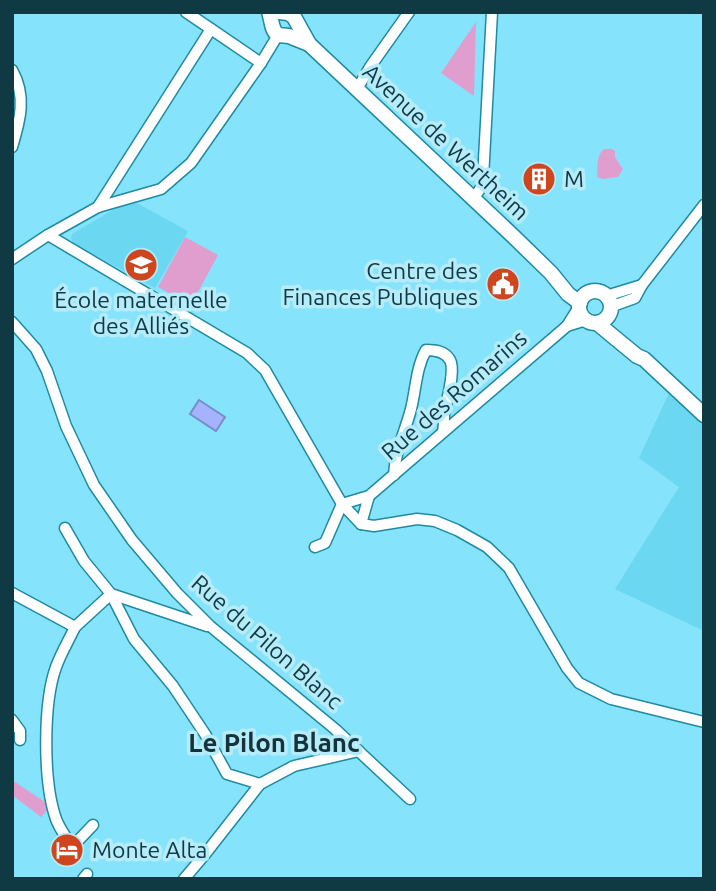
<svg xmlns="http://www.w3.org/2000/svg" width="716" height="891" viewBox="0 0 716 891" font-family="Ubuntu,sans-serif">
<rect width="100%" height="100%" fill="#85e4fc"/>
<g fill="#6bd7f1">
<path d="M 135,202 L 188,231 L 155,288 L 73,243 L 71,238 L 72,234 L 121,205 Z"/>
<path d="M 670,391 L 704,426 L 704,631 L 615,589 L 679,487 L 639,458 Z"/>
</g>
<g fill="#df9ece">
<path d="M 476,22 L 474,96 L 441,73 Z"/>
<path d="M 604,149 L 612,149 L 615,151 L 615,157 L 623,169 L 618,177 L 603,179 L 597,177 C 598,167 596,155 604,149 Z"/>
<path d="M 185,237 L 218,255 L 191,305 L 158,287 Z"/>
<path d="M 12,780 L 45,802 L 47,810 L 41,817 L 12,795 Z"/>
</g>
<path fill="#a5b3ff" stroke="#788ec7" stroke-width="2" d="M 199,400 L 225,417 L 216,431 L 190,414 Z"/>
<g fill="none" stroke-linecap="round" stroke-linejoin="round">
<defs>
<g id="minor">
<path d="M 186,12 L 261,63"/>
<path d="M 12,70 C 27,96 20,121 12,147"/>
<path d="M 357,89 L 370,67 L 409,12"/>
<path d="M 474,198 L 482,186 L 483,178 L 492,12"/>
<path d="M 98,207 L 211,29"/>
<path d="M 48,235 L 247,353 L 265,370 L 342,504 L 361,524 L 374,526 L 417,519 L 435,521 L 457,530 L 487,547 L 509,568 L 567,668 L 579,683 L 611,699 L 704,722"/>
<path d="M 12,259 L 48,235 L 98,207 L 161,189 L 191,163 L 261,63 L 278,35"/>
<path d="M 606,296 L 642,285"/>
<path d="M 610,307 L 635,298 L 642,285 L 704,205"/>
<path d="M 12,322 L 36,349 L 47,371 L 66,426 L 94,485 L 132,540 L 177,593 L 210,626 L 335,729 L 410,799"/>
<path d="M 567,326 L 579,307"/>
<path d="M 394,475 C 395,451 405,432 411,409 C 416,389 416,368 426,350 C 435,350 445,351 450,360 C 456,371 446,402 444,415 C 444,421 444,427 443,432"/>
<path d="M 361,524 L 369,496"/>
<path d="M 65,528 L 84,561 L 111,594 L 207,626"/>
<path d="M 315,547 L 325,543 L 342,504 L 369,496 L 567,326 L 586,320"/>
<path d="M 12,593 L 75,627 L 111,594 L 134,639 L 173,686 L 205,734 L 227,774 L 260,784 L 294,766 L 359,751"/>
<path d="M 75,627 C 69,640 61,653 56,667 C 43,703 43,782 56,819 C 59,828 67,838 72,847 L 93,825"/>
<path d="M 12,720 L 20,731 L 20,740"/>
<path d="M 83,879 L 87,874"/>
<path d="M 184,879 L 206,853 L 260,784"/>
</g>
<g id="tertiary">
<path d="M 269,12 C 272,20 271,30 278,35 L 289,36 L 309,44"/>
<path d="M 279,12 L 288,13 L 294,17 L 309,44 L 513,236 L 551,273 L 568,294 L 580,303"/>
<circle cx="595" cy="307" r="16"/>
<path d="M 597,323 L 637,356 L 644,359 L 704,415"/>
</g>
</defs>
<use href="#minor" stroke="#1f8aa0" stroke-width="13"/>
<use href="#tertiary" stroke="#1f8aa0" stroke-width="17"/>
<use href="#minor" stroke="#fff" stroke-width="10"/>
<use href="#tertiary" stroke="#fff" stroke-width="14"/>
</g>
<defs>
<symbol id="building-disc" viewBox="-11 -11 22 22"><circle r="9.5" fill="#cf461e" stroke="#b6ebf9"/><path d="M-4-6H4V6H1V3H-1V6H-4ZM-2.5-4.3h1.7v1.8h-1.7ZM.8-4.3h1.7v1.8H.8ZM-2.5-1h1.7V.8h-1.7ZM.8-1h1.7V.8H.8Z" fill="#fff"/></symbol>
<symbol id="school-disc" viewBox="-11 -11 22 22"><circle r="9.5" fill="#cf461e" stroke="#b6ebf9"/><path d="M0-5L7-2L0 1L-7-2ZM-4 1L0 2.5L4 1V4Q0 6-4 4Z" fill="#fff"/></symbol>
<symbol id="civic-disc" viewBox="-11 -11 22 22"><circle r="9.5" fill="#cf461e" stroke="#b6ebf9"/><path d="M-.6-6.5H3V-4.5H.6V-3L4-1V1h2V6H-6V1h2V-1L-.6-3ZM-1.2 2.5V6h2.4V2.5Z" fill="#fff"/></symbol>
<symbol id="hotel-disc" viewBox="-11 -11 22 22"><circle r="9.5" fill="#cf461e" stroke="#b6ebf9"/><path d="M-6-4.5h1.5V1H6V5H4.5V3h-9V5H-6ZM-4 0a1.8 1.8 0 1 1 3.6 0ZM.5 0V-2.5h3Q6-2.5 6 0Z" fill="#fff"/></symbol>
</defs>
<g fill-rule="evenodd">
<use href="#building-disc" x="520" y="160" width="38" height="38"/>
<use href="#school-disc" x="122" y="246" width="38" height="38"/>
<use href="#civic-disc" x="484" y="265" width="38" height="38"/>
<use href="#hotel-disc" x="48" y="831" width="38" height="38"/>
</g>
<g text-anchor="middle" stroke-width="7" stroke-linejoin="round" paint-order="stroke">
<g font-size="23" fill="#0f3943" stroke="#b6ebf9">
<text transform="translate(446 142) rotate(43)" y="8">Avenue de Wertheim</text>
<text transform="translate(454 395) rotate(-41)" y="8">Rue des Romarins</text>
<text transform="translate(267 642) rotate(41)" y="8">Rue du Pilon Blanc</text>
</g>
<g font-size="23" fill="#0f3943" stroke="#b6ebf9" text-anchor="start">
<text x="564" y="187">M</text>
<text x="478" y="279" text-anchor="end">Centre des<tspan x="478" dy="26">Finances Publiques</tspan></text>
<text x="141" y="308" text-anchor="middle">École maternelle<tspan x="141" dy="26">des Alliés</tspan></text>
<text x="92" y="858">Monte Alta</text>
</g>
<g font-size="26" font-weight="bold" fill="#15333b" stroke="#b6ebf9">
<text x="274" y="752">Le Pilon Blanc</text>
</g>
</g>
<rect width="716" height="891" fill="none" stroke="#0f3943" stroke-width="28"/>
</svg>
